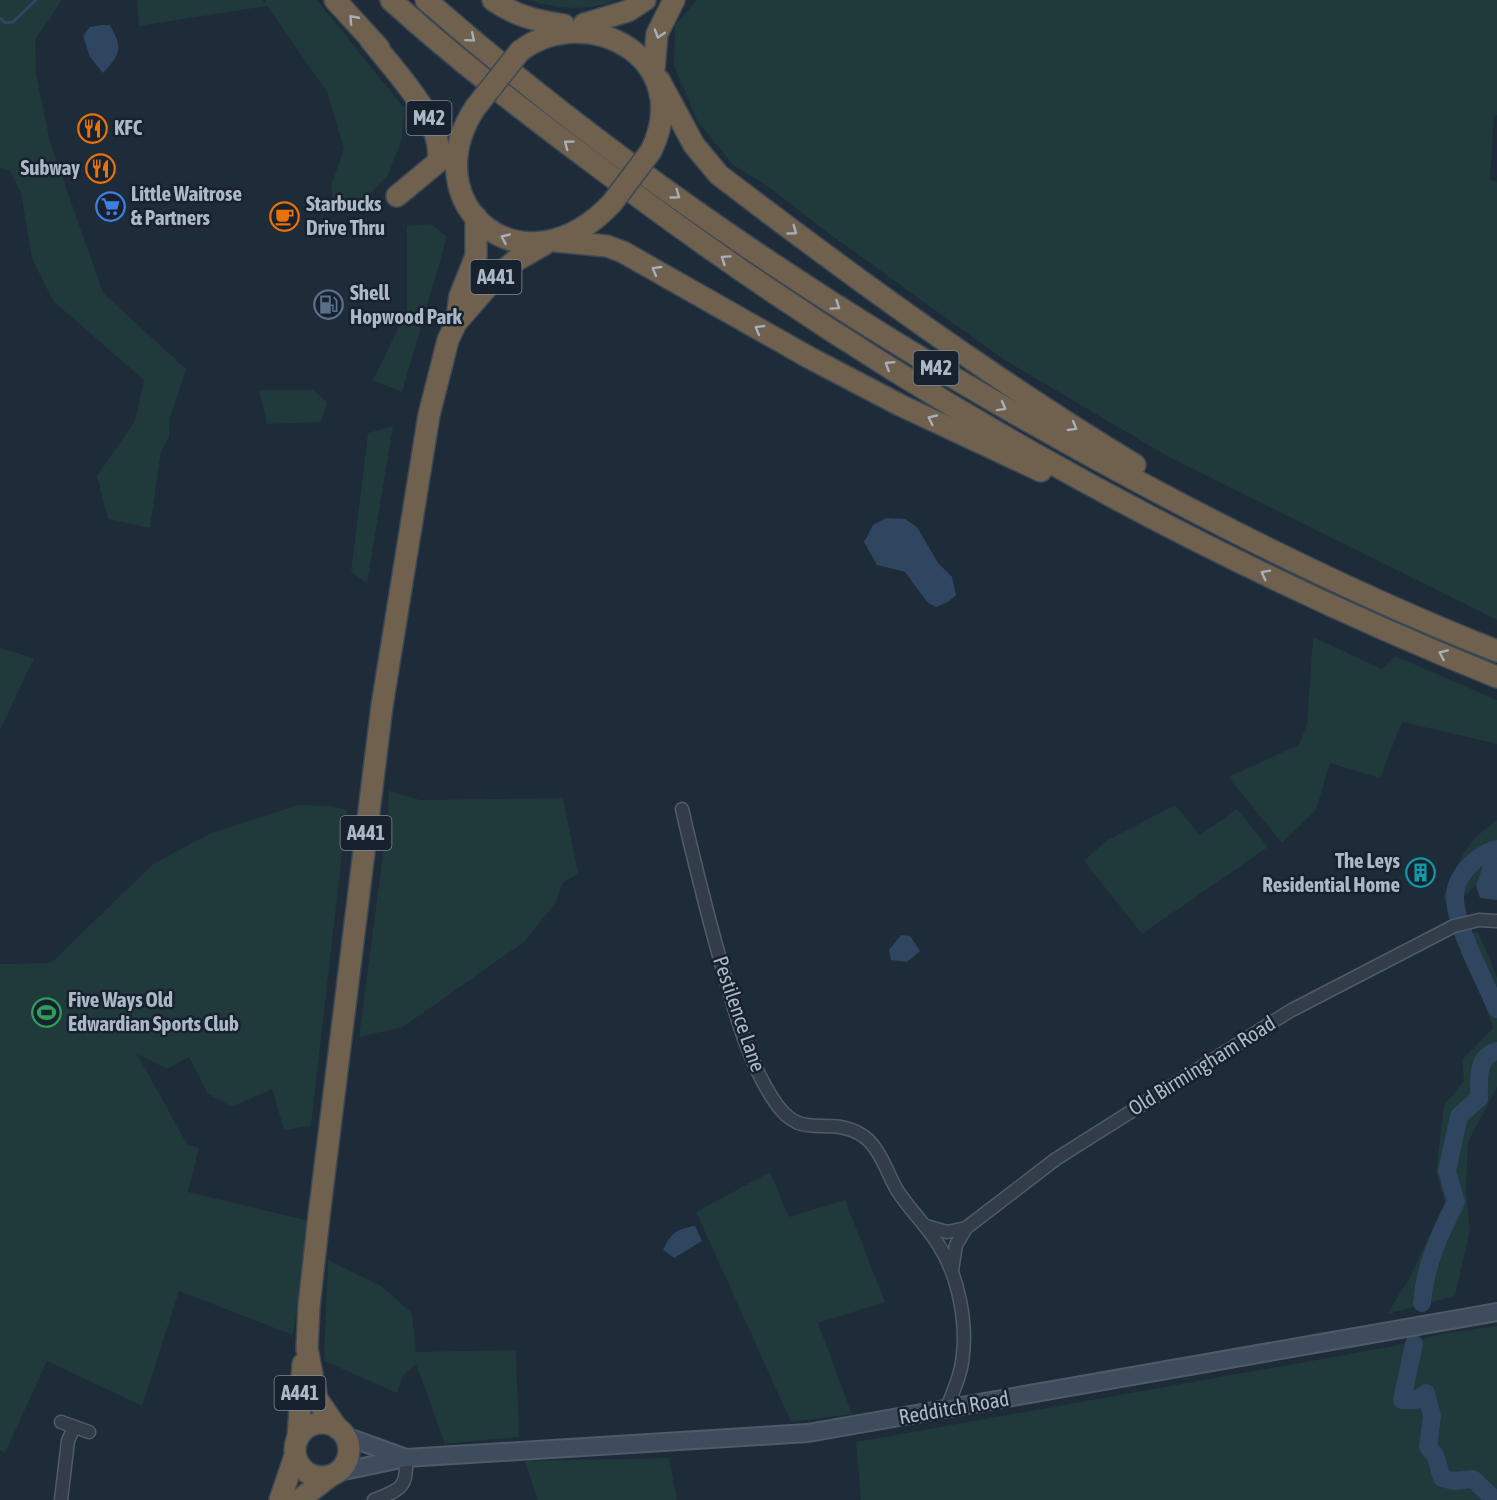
<svg xmlns="http://www.w3.org/2000/svg" width="1497" height="1500" viewBox="0 0 1497 1500" font-family="'Asap Condensed',sans-serif">
<rect width="100%" height="100%" fill="#1e2b39"/>
<g fill="#20393a">
<path d="M 0,0 L 62,0 L 35,40 L 36,74 L 50,142 L 103,293 L 186,369 L 170,417 L 169,437 L 161,451 L 150,528 L 108,519 L 97,476 L 135,421 L 144,380 L 53,301 L 32,259 L 21,193 L 10,171 L 0,168 Z"/>
<path d="M 137,0 L 262,0 L 265,3 L 266,0 L 317,0 L 405,109 L 401,141 L 388,175 L 353,212 L 334,211 L 331,186 L 344,149 L 327,92 L 267,6 L 139,26 Z"/>
<path d="M 529,0 L 616,0 C 590,12 556,9 529,0 Z"/>
<path d="M 697,0 L 1497,0 L 1497,115 L 1494,117 L 1490,179 L 1497,182 L 1497,620 L 1167,456 L 1003,359 L 824,230 L 770,188 L 733,165 L 698,122 L 674,66 L 675,25 Z"/>
<path d="M 431,224 L 447,237 L 402,392 L 373,380 L 407,310 L 407,226 Z"/>
<path d="M 259,390 L 313,390 L 327,402 L 321,422 L 267,424 Z"/>
<path d="M 393,426 L 367,583 L 351,572 L 368,433 Z"/>
<path d="M 1313,637 L 1382,669 L 1395,656 L 1497,700 L 1497,744 L 1402,722 L 1380,778 L 1330,763 L 1316,810 L 1282,843 L 1228,777 L 1299,745 L 1307,724 Z"/>
<path d="M 0,648 L 34,658 L 0,730 Z"/>
<path d="M 389,791 L 420,800 L 563,798 L 578,873 L 563,883 L 556,902 L 524,942 L 403,1027 L 359,1037 L 388,816 Z"/>
<path d="M 299,805 L 331,806 L 347,810 L 311,1126 L 284,1130 L 272,1089 L 232,1107 L 208,1094 L 189,1057 L 167,1069 L 137,1054 L 187,1144 L 199,1148 L 188,1192 L 310,1221 L 293,1335 L 179,1291 L 142,1406 L 47,1361 L 5,1453 L 0,1450 L 0,964 L 51,963 L 153,864 L 211,833 Z"/>
<path d="M 1175,805 L 1200,835 L 1237,809 L 1268,847 L 1142,934 L 1084,861 L 1106,841 Z"/>
<path d="M 1497,820 L 1497,865 L 1450,910 L 1443,898 C 1459,862 1463,843 1497,820 Z"/>
<path d="M 1478,931 L 1497,977 L 1497,1087 L 1468,1142 L 1466,1190 L 1470,1230 L 1455,1296 L 1387,1314 L 1409,1279 L 1445,1202 L 1436,1171 L 1444,1105 L 1464,1081 L 1462,1060 L 1493,1028 L 1460,937 Z"/>
<path d="M 770,1172 L 789,1217 L 845,1200 L 885,1302 L 818,1323 L 852,1414 L 791,1422 L 696,1212 Z"/>
<path d="M 328,1260 L 381,1286 L 412,1313 L 416,1352 L 516,1350 L 519,1437 L 445,1444 L 416,1364 L 404,1374 L 397,1393 L 324,1361 Z"/>
<path d="M 1497,1326 L 1497,1500 L 861,1500 L 856,1442 L 1394,1346 L 1442,1334 Z"/>
<path d="M 669,1458 L 677,1500 L 538,1500 L 525,1461 Z"/>
</g>
<g fill="#2e4660">
<path d="M 101,25 L 110,25 C 123,49 121,53 103,73 L 90,57 L 83,36 L 90,27 Z"/>
<path d="M 886,518 L 905,519 L 917,527 L 938,563 L 952,577 L 956,595 L 948,602 L 936,607 L 928,603 L 905,572 L 877,565 L 864,542 L 873,525 Z"/>
<path d="M 1497,858 L 1497,900 L 1480,898 L 1476,886 L 1484,863 Z"/>
<path d="M 901,935 L 910,936 L 920,951 L 907,962 L 891,960 L 889,950 Z"/>
<path d="M 695,1226 L 702,1241 L 674,1258 L 663,1250 C 671,1233 676,1229 695,1226 Z"/>
</g>
<g fill="none" stroke-linecap="round" stroke-linejoin="round">
<path stroke="#2e4660" stroke-width="3" d="M 0,18 L 5,23 L 13,22 L 36,0"/>
<g stroke="#2e4660" stroke-width="18">
<path d="M 1497,849 C 1478,854 1457,873 1455,894 C 1453,922 1485,982 1497,1009"/>
<path d="M 1422,1303 C 1425,1266 1439,1235 1456,1202 L 1447,1171 L 1459,1116 L 1479,1098 C 1479,1080 1476,1057 1497,1051"/>
<path d="M 1414,1344 L 1402,1400 L 1416,1400 L 1426,1393 L 1432,1416 L 1428,1447 L 1435,1455 L 1442,1478 L 1454,1481 L 1473,1479 L 1495,1500"/>
</g>
<defs>
<g id="street">
<path d="M 682,809 C 695,865 709,921 725,977 C 737,1019 749,1062 773,1099 C 801,1144 825,1114 860,1134 C 879,1144 887,1173 897,1190 C 909,1209 926,1225 938,1244 C 959,1276 968,1325 962,1362 C 960,1378 952,1394 946,1410"/>
<path d="M 926,1226 L 947,1232 L 966,1228"/>
<path d="M 952,1270 L 956,1245 L 966,1228 L 1056,1159 L 1290,1011 L 1454,926 L 1479,920 L 1497,921"/>
<path d="M 61,1422 L 89,1432"/>
<path d="M 61,1500 L 68,1441 L 74,1427"/>
<path d="M 374,1500 C 401,1489 407,1489 406,1458"/>
</g>
<g id="secondary">
<path d="M 345,1436 L 406,1458"/>
<path d="M 339,1472 L 406,1458 L 808,1433 L 1497,1312"/>
</g>
<g id="highway">
<path d="M 335,0 L 379,48"/>
<path d="M 391,0 C 457,60 529,115 600,168 C 874,376 1178,548 1497,677"/>
<path d="M 426,0 C 629,178 857,328 1093,457 C 1224,529 1357,596 1497,651"/>
<path d="M 493,0 C 515,16 537,21 564,25"/>
<path d="M 584,24 L 628,11 L 645,0"/>
<path d="M 370,39 C 394,71 445,120 438,162 L 397,196"/>
<path d="M 520,51 C 588,0 696,59 651,151"/>
<path d="M 654,70 L 657,34 L 674,0"/>
<path d="M 659,80 L 694,145 L 719,175 C 854,278 990,377 1135,465"/>
<path d="M 475,108 C 412,205 523,298 612,203"/>
<path d="M 555,241 L 607,246 L 623,252 L 810,358 L 900,405 L 1041,471"/>
<path d="M 456,323 L 496,277 L 515,261 L 545,244"/>
<circle cx="322" cy="1450" r="27"/>
<path d="M 337,1428 L 317,1399 L 307,1349 L 309,1306 L 319,1216 L 382,706 L 429,415 L 448,340 L 456,323 L 460,296 L 476,256 L 476,217"/>
<path d="M 298,1438 L 303,1364"/>
<path d="M 280,1500 L 295,1456"/>
<path d="M 299,1500 L 329,1477"/>
</g>
</defs>
<use href="#street" stroke="#4f5b67" stroke-width="15"/>
<use href="#secondary" stroke="#4f5b67" stroke-width="20"/>
<use href="#highway" stroke="#3c4854" stroke-width="24"/>
<use href="#street" stroke="#323d49" stroke-width="12"/>
<use href="#secondary" stroke="#3f4c5d" stroke-width="16"/>
<use href="#highway" stroke="#70614e" stroke-width="21"/>
<defs>
<g id="highway-bridge">
<path d="M 475,108 L 520,51"/>
<path d="M 612,203 L 651,151"/>
</g>
</defs>
<use href="#highway-bridge" stroke="#3c4854" stroke-width="24" stroke-linecap="butt"/>
<use href="#highway-bridge" stroke="#70614e" stroke-width="21"/>
</g>
<defs><path id="oneway-chevron" d="M-2-3.5L2.5 0L-2 3.5" fill="none" stroke-width="1.6" stroke-linecap="round" stroke-linejoin="round" transform="scale(1.5)"/></defs>
<g stroke="#a6afba">
<use href="#oneway-chevron" transform="translate(353 19) rotate(-132)"/>
<use href="#oneway-chevron" transform="translate(659 34) rotate(107)"/>
<use href="#oneway-chevron" transform="translate(471 38) rotate(40)"/>
<use href="#oneway-chevron" transform="translate(568 144) rotate(-143)"/>
<use href="#oneway-chevron" transform="translate(676 195) rotate(36)"/>
<use href="#oneway-chevron" transform="translate(793 231) rotate(36)"/>
<use href="#oneway-chevron" transform="translate(505 238) rotate(-156)"/>
<use href="#oneway-chevron" transform="translate(725 259) rotate(-146)"/>
<use href="#oneway-chevron" transform="translate(656 270) rotate(-150)"/>
<use href="#oneway-chevron" transform="translate(836 306) rotate(34)"/>
<use href="#oneway-chevron" transform="translate(759 329) rotate(-150)"/>
<use href="#oneway-chevron" transform="translate(889 365) rotate(-148)"/>
<use href="#oneway-chevron" transform="translate(1002 407) rotate(29)"/>
<use href="#oneway-chevron" transform="translate(932 419) rotate(-155)"/>
<use href="#oneway-chevron" transform="translate(1073 427) rotate(31)"/>
<use href="#oneway-chevron" transform="translate(1265 574) rotate(-153)"/>
<use href="#oneway-chevron" transform="translate(1443 654) rotate(-157)"/>
</g>
<defs>
<symbol id="restaurant-ring" viewBox="-11 -11 22 22"><circle r="9.5" fill="#18222e" stroke="#e8710a" stroke-width="1.5"/><path d="M-5-6h1v4h1v-4h1v4h1v-4h1v5L-1.5 .5V6h-2V.5L-5-1ZM5-6V6H3V1.5H1.5Q1.5-4 5-6Z" fill="#e8710a"/></symbol>
<symbol id="supermarket-ring" viewBox="-11 -11 22 22"><circle r="9.5" fill="#18222e" stroke="#3f7fe0" stroke-width="1.5"/><path d="M-6-5.5h2.5l.6 2H6L4.5 2H-2.5L-4.4-4H-6ZM-1.5 3.2a1.3 1.3 0 1 0 .1 0ZM3 3.2a1.3 1.3 0 1 0 .1 0Z" fill="#3f7fe0"/></symbol>
<symbol id="cafe-ring" viewBox="-11 -11 22 22"><circle r="9.5" fill="#18222e" stroke="#e8710a" stroke-width="1.5"/><path d="M-5.5-4.5H6V0H3Q3 3.5 0 3.5H-2.5Q-5.5 3.5-5.5 0ZM3-3.2v2h1.7v-2ZM-6 4.5H4V6H-6Z" fill="#e8710a"/></symbol>
<symbol id="fuel-ring" viewBox="-11 -11 22 22"><circle r="9.5" fill="#18222e" stroke="#5c6f8a" stroke-width="1.5"/><path d="M-5.5-6h7V0h2V4h1.3V-2.5L3-4.5l.8-.8L6-3V5H2.5V1h-1V6h-7ZM-4.2-4.7v3.2H.2V-4.7Z" fill="#5c6f8a"/></symbol>
<symbol id="building-ring" viewBox="-11 -11 22 22"><circle r="9.5" fill="#18222e" stroke="#0f9aa8" stroke-width="1.5"/><path d="M-4-6H4V6H1V3H-1V6H-4ZM-2.5-4.3h1.7v1.8h-1.7ZM.8-4.3h1.7v1.8H.8ZM-2.5-1h1.7V.8h-1.7ZM.8-1h1.7V.8H.8Z" fill="#0f9aa8"/></symbol>
<symbol id="stadium-ring" viewBox="-11 -11 22 22"><circle r="9.5" fill="#18222e" stroke="#2e9e5b" stroke-width="1.5"/><path d="M0-5a6.5 5 0 1 0 0 10a6.5 5 0 1 0 0-10ZM-3.5-1.8h7v3.6h-7Z" fill="#2e9e5b"/></symbol>
</defs>
<g fill-rule="evenodd">
<use href="#restaurant-ring" x="76" y="112" width="33" height="33"/>
<use href="#restaurant-ring" x="84" y="152" width="33" height="33"/>
<use href="#supermarket-ring" x="94" y="190" width="33" height="33"/>
<use href="#cafe-ring" x="268" y="200" width="33" height="33"/>
<use href="#fuel-ring" x="312" y="288" width="33" height="33"/>
<use href="#building-ring" x="1404" y="856" width="33" height="33"/>
<use href="#stadium-ring" x="30" y="996" width="33" height="33"/>
</g>
<g text-anchor="middle" stroke-width="5" stroke-linejoin="round" paint-order="stroke">
<g fill="#18222e" stroke="#808b98" stroke-width="1.5">
<rect x="406.5" y="101" width="45" height="34" rx="4.5"/>
<rect x="470.5" y="260" width="51" height="34" rx="4.5"/>
<rect x="913.5" y="351" width="45" height="34" rx="4.5"/>
<rect x="340.5" y="816" width="51" height="34" rx="4.5"/>
<rect x="274.5" y="1376" width="51" height="34" rx="4.5"/>
</g>
<g font-size="20" font-weight="bold" fill="#acb8c6">
<text x="429" y="125">M42</text>
<text x="496" y="284">A441</text>
<text x="936" y="375">M42</text>
<text x="366" y="840">A441</text>
<text x="300" y="1400">A441</text>
</g>
<g font-size="21" font-weight="bold" fill="#acb8c6" stroke="#18222e" text-anchor="start">
<text x="114" y="135">KFC</text>
<text x="80" y="175" text-anchor="end">Subway</text>
<text x="131" y="201">Little Waitrose<tspan x="131" dy="24">&amp; Partners</tspan></text>
<text x="306" y="211">Starbucks<tspan x="306" dy="24">Drive Thru</tspan></text>
<text x="350" y="300">Shell<tspan x="350" dy="24">Hopwood Park</tspan></text>
<text x="1400" y="868" text-anchor="end">The Leys<tspan x="1400" dy="24">Residential Home</tspan></text>
<text x="68" y="1007">Five Ways Old<tspan x="68" dy="24">Edwardian Sports Club</tspan></text>
</g>
<g font-size="21" fill="#acb8c6" stroke="#18222e">
<text transform="translate(739 1014) rotate(71)" y="7">Pestilence Lane</text>
<text transform="translate(1202 1066) rotate(-32)" y="7">Old Birmingham Road</text>
<text transform="translate(954 1408) rotate(-10)" y="7">Redditch Road</text>
</g>
</g>
</svg>
